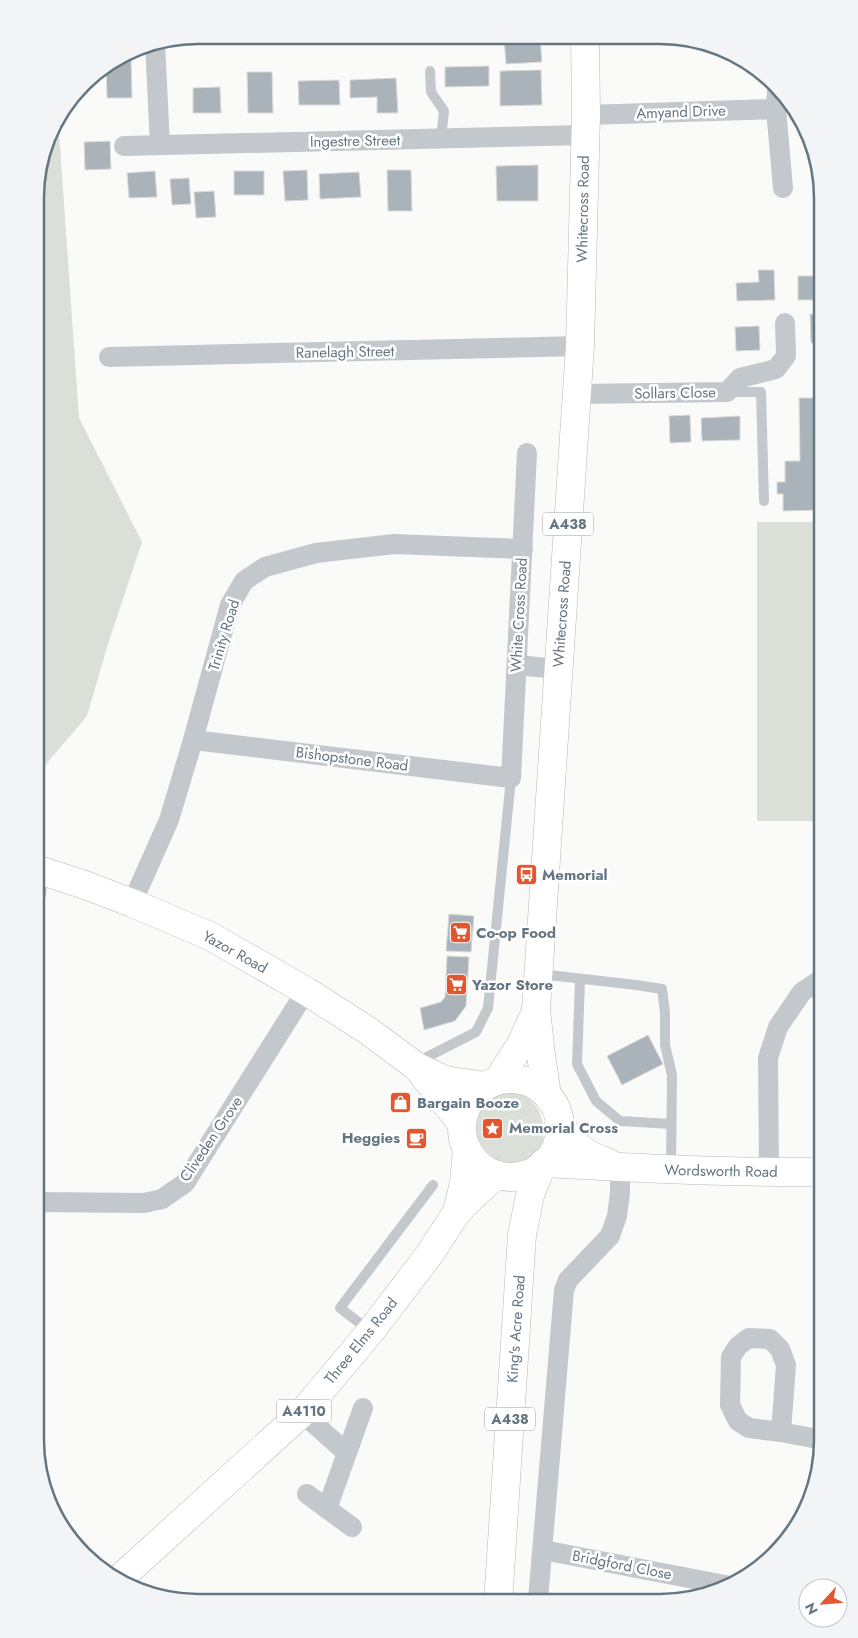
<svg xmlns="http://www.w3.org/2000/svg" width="858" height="1638" viewBox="0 0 858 1638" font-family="Jost,sans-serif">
<rect width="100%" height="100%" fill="#fafaf8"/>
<g fill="#dadfd7">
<path d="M 58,118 L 79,418 L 142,542 L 108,644 L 87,716 L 36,776 L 36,177 L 52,126 Z"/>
<rect x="757" y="522" width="66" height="299"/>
<path d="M 510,1089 C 515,1091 522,1093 527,1097 C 531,1101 537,1106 539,1111 C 545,1125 547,1147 534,1157 C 527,1163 515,1168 505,1166 C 499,1165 494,1159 490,1155 C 472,1139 468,1111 488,1095 C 494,1090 502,1090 510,1089 Z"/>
</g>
<g fill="#aab3b9" stroke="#dcdcda">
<path d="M 504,37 L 540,37 L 542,62 L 506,64 Z"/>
<path d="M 120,57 L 131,57 L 132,98 L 107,98 L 106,66 Z"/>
<path d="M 489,66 L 489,86 L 445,87 L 445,67 Z"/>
<path d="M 541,70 L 542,105 L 500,106 L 500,71 Z"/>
<path d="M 247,72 L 272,72 L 273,113 L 248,113 Z"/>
<path d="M 396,78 L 398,113 L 377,113 L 377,97 L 350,98 L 350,80 Z"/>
<path d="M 339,80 L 340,105 L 299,105 L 298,81 Z"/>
<path d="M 220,87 L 221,113 L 193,113 L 193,88 Z"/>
<path d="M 110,141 L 111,169 L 85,170 L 84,142 Z"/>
<path d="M 538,165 L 538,201 L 497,201 L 496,166 Z"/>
<path d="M 307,170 L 308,200 L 285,201 L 283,171 Z"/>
<path d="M 387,170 L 411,170 L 412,211 L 388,211 Z"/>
<path d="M 155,171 L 157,197 L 129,198 L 127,173 Z"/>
<rect x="234" y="171" width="30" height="24"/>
<path d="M 359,172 L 361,197 L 320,199 L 319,174 Z"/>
<path d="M 189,178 L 191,204 L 172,205 L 170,179 Z"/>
<path d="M 214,191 L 216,217 L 196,218 L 194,192 Z"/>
<path d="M 758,270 L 774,270 L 775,300 L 737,301 L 736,283 L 759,282 Z"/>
<rect x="798" y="276" width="25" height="24"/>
<path d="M 810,314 L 823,314 L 823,343 L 811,343 Z"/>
<path d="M 759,326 L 760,350 L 736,351 L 735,327 Z"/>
<path d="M 816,357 L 823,357 L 823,385 L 818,385 Z"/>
<path d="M 799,398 L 823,398 L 823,505 L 820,505 L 820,510 L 783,511 L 783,494 L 777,494 L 777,482 L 785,482 L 785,461 L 800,461 Z"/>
<path d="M 690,415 L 691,442 L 670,443 L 669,416 Z"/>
<path d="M 740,416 L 740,440 L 702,441 L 701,418 Z"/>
<path d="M 449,914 L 474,916 L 471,952 L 446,951 Z"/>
<path d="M 447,956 L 469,957 L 466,1006 L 455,1021 L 424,1030 L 420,1008 L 441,1002 L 445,997 Z"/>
<path d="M 648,1035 L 663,1064 L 622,1085 L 607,1056 Z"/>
</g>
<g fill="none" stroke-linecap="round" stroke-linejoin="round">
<defs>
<g id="secondary">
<path d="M 36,869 L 85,885 L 132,903 L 210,936 L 306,991 L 367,1030 L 417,1067 L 445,1080 L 485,1086"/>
<path d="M 420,1071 L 462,1124"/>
<path d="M 559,1124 C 577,1147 581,1153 609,1163"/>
<path d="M 544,1163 C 637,1168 730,1173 823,1172"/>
</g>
<g id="primary">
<path d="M 457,1212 L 464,1183 L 467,1149"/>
<path d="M 118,1580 L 302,1413 L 371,1331 L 429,1255 L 457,1212 L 477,1192 L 497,1175"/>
</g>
<g id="highway">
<circle cx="511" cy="1128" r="49"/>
<path d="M 498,1080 L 521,1044 L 536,1011"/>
<path d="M 547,1095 L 541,1055 L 536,1010 L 580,346 L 586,115 L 585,37"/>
<path d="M 498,1603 L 522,1235 L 530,1195 L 542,1165"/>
</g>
</defs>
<use href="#secondary" stroke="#b3babf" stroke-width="29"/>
<use href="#primary" stroke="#b5babe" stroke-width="29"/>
<use href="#highway" stroke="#b4b9bd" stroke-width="29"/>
<g stroke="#c3c8cc" stroke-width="10">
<path d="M 430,71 L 431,92 L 444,111 L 441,139"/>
<path d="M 728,392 L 761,392 L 764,501"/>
<path d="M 540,974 L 636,985 L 662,989 L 665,1013 L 665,1045 L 672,1075 L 671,1168"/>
<path d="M 580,979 L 577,1064 L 596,1101 L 620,1121 L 671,1124"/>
<path d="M 418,1067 L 427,1057 L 476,1032 L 488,1008 L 511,778"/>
<path d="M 370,1331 L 340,1308 L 433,1185"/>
</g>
<g stroke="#c3c8cc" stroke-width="20">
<path d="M 155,43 L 160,145"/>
<path d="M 776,109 L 777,90"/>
<path d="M 586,115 L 776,109 L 783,188"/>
<path d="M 124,146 L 585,135"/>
<path d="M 109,357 L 580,346"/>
<path d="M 577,394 L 727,392 L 740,378 L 776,369 L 786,356 L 785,323"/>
<path d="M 517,665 L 558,669"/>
<path d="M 193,740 L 511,778 L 527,453"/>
<path d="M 36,894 L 39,870"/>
<path d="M 132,903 L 169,820 L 193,740 L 230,605 L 244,581 L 265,567 L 316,553 L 394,544 L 523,549"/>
<path d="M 769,1172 L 768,1058 L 778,1027 L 802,992 L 823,978"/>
<path d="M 35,1202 L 144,1203 L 162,1199 L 185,1183 L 306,991"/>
<path d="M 302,1413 L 347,1453"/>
<path d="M 781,1432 L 786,1365 L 780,1349 L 770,1339 L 749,1338 L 738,1346 L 731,1357 L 730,1405 L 738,1421 L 749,1428 L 781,1432 L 823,1440"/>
<path d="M 307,1494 L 352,1527"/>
<path d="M 327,1509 L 363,1408"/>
<path d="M 543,1550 L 730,1586"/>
<path d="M 535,1603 L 538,1600 L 564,1290 L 568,1280 L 610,1236 L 617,1216 L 620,1193 L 620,1167"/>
</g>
<use href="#secondary" stroke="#fff" stroke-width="28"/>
<use href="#primary" stroke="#fff" stroke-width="28"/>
<use href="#highway" stroke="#fff" stroke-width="28"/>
</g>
<defs>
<symbol id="bus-square" viewBox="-11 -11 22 22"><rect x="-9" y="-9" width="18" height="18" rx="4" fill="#e4572e" stroke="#fff"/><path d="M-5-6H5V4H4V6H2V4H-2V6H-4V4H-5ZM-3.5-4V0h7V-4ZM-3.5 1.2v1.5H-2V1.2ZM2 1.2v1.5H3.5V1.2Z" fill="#fff"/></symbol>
<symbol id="supermarket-square" viewBox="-11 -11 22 22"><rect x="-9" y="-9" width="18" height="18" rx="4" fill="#e4572e" stroke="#fff"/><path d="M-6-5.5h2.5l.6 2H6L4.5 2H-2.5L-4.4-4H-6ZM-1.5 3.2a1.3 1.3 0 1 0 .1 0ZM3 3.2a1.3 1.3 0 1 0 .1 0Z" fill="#fff"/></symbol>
<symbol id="shop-square" viewBox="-11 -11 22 22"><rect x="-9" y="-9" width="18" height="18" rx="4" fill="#e4572e" stroke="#fff"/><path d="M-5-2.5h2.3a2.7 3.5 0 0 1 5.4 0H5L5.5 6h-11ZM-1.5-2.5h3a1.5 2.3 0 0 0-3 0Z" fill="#fff"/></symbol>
<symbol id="sight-square" viewBox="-11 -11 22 22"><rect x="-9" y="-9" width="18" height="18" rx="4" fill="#e4572e" stroke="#fff"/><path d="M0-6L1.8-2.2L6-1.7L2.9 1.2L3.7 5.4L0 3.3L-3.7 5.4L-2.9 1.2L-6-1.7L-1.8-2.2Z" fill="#fff"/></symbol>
<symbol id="cafe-square" viewBox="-11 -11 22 22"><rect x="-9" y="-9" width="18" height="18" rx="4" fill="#e4572e" stroke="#fff"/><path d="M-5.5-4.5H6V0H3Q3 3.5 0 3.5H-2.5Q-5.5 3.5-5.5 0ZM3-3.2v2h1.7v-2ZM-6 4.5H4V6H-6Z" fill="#fff"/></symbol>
</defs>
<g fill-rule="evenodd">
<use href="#bus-square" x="514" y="862" width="25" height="25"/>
<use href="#supermarket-square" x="448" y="920" width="25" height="25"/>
<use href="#supermarket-square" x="444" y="972" width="25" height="25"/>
<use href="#shop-square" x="388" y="1090" width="25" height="25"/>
<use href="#sight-square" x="480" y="1116" width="25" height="25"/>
<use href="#cafe-square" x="404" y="1126" width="25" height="25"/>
</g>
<g text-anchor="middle" stroke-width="5" stroke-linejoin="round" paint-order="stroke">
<g fill="#fff" stroke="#939fa8" stroke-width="1">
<rect x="543" y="512.5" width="50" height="23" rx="4"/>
<rect x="276.5" y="1399.5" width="55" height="23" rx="4"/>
<rect x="485" y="1407.5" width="50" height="23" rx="4"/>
</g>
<g font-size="14" font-weight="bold" fill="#657683">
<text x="568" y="529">A438</text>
<text x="304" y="1416">A4110</text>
<text x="510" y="1424">A438</text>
</g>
<g font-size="15" fill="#657683" stroke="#fff">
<text transform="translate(681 112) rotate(-2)" y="5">Amyand Drive</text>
<text transform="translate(355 141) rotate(-1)" y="5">Ingestre Street</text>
<text transform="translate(583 209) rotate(-89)" y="5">Whitecross Road</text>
<text transform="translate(345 352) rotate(-1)" y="5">Ranelagh Street</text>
<text transform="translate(675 393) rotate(-1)" y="5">Sollars Close</text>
<text transform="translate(562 614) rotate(-86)" y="5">Whitecross Road</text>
<text transform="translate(519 615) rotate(-87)" y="5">White Cross Road</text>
<text transform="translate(224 635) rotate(-73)" y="5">Trinity Road</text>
<text transform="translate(352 759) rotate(7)" y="5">Bishopstone Road</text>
<text transform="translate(235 952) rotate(29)" y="5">Yazor Road</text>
<text transform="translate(211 1139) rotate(-56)" y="5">Cliveden Grove</text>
<text transform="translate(721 1171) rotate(1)" y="5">Wordsworth Road</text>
<text transform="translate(516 1329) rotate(-86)" y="5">King's Acre Road</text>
<text transform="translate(361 1341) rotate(-51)" y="5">Three Elms Road</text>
<text transform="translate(622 1565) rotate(11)" y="5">Bridgford Close</text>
</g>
<g font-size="15" font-weight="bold" fill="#657683" stroke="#fff" text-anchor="start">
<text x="542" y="880">Memorial</text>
<text x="476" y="938">Co-op Food</text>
<text x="472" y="990">Yazor Store</text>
<text x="417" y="1108">Bargain Booze</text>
<text x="509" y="1133">Memorial Cross</text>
<text x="400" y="1143" text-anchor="end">Heggies</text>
</g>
</g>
<path d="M0 0H858V1638H0ZM198 44H660A154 154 0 0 1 814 198V1440A154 154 0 0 1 660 1594H198A154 154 0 0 1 44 1440V198A154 154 0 0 1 198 44Z" fill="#f3f4f5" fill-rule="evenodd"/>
<path fill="none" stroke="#657683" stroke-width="2.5" d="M198 44H660A154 154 0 0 1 814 198V1440A154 154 0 0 1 660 1594H198A154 154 0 0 1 44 1440V198A154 154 0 0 1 198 44Z"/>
<g transform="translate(823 1603) rotate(244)"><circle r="24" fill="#ffffff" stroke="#c1c8cd"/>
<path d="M0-4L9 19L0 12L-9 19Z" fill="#e4572e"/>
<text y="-8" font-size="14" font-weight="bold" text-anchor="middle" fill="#657683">N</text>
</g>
</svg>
